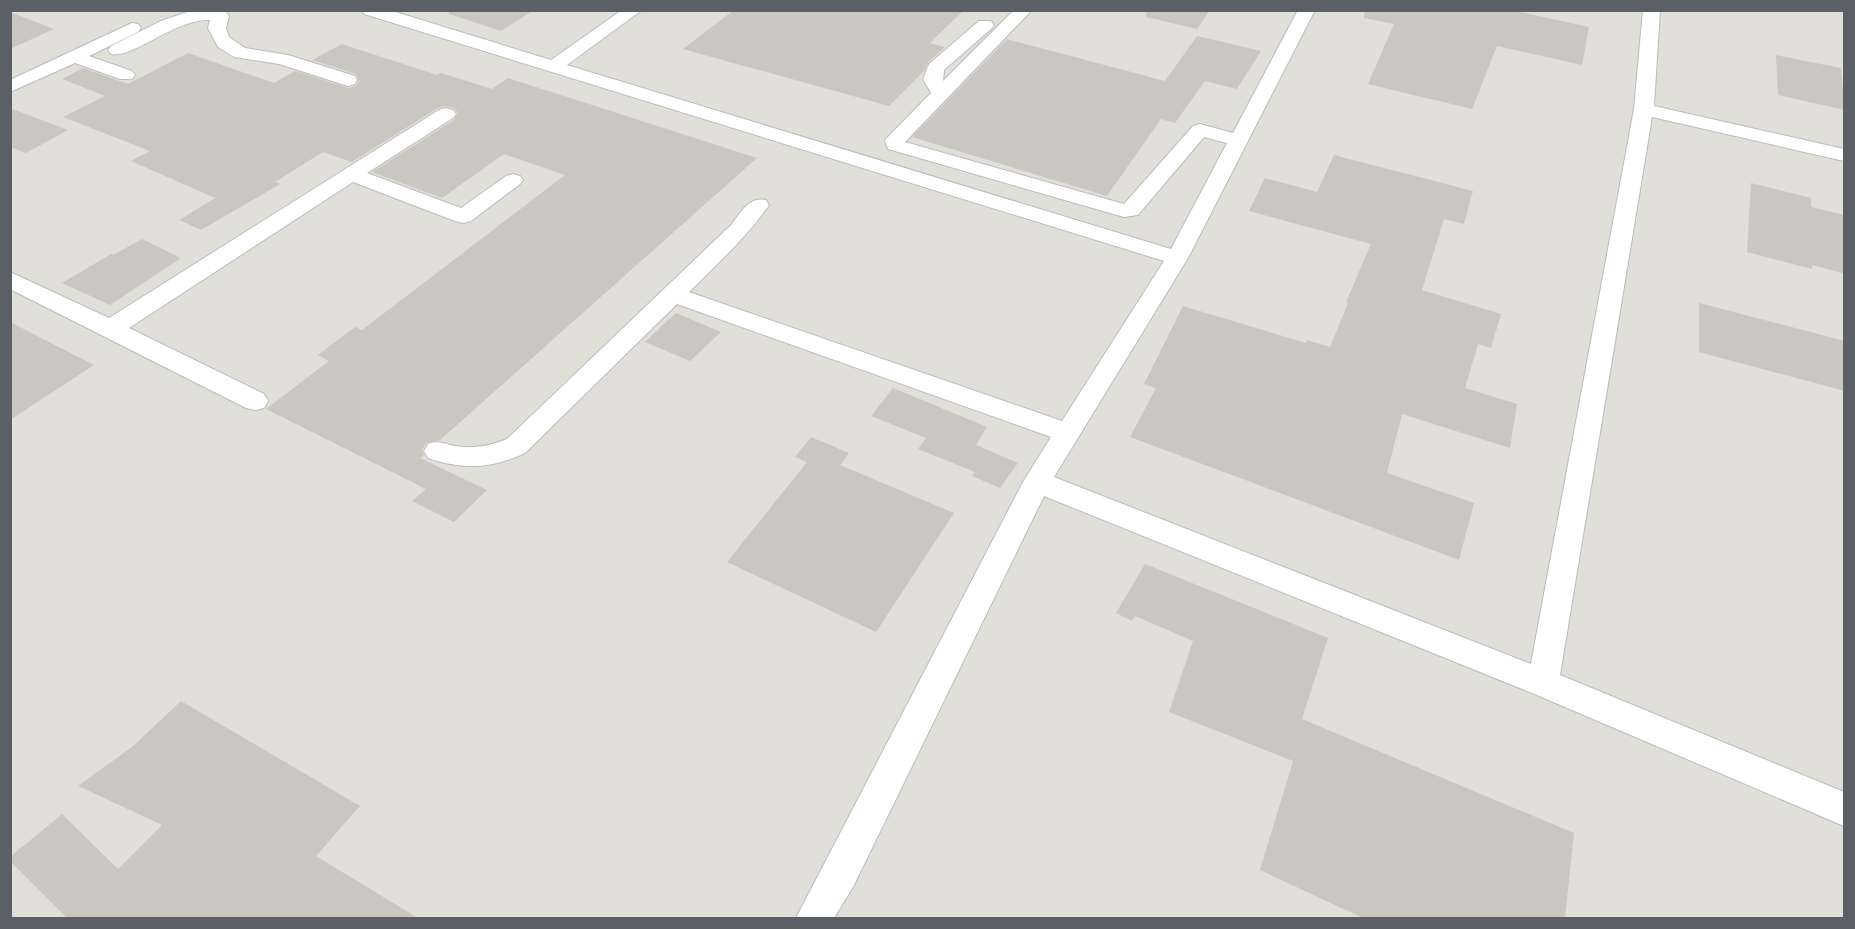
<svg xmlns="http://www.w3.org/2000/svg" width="1855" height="929" viewBox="0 0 1855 929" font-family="'PT Sans Narrow',sans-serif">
<rect width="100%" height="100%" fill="#efede4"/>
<rect fill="#e0dfd8" x="11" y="11" width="1833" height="907"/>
<g fill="#cac7c1">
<path d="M 450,10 L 534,10 L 501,31 L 449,14 Z"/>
<path d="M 734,10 L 964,10 L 930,43 L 945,47 L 928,62 L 924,71 L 889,106 L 683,49 Z"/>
<path d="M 1147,10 L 1210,10 L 1197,29 L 1146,17 Z"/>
<path d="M 1365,10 L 1511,10 L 1589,27 L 1582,65 L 1497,46 L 1472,109 L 1368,84 L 1394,24 L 1364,18 Z"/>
<path d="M 10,12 L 54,29 L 10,49 Z"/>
<path d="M 1197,36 L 1261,51 L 1237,89 L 1205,81 L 1175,123 L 1161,119 L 1107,196 L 912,137 L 1007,39 L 1165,81 Z"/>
<path d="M 342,44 L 437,75 L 441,73 L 492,89 L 508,78 L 757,158 L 440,440 L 426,443 L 422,450 L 424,455 L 420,458 L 487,490 L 454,522 L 412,501 L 426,489 L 266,409 L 329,361 L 318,355 L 355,327 L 362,330 L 565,175 L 504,154 L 442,198 L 372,172 L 454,120 L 458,113 L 454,108 L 445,106 L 438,108 L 352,162 L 323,152 L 275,182 L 280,184 L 201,230 L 179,220 L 215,198 L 131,161 L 150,151 L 63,117 L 105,96 L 62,79 L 83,68 L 128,84 L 188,53 L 274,83 L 295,71 L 349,88 L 356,86 L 359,81 L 356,74 L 312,60 Z"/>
<path d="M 1776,55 L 1841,68 L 1845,110 L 1778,95 Z"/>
<path d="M 10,108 L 68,130 L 26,153 L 10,147 Z"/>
<path d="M 1334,155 L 1473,191 L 1464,224 L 1444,219 L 1422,290 L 1501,314 L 1491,348 L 1478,344 L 1465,388 L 1517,404 L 1510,448 L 1402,414 L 1387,473 L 1474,503 L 1459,560 L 1130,437 L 1156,388 L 1144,384 L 1183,306 L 1306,343 L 1307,340 L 1330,347 L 1348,303 L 1346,302 L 1371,244 L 1249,211 L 1265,178 L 1317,192 Z"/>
<path d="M 1751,183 L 1811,198 L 1811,207 L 1845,215 L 1845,274 L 1812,265 L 1812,269 L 1747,252 Z"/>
<path d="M 142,239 L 181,258 L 110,305 L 62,283 L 111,254 L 113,255 Z"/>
<path d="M 1699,303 L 1845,341 L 1845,391 L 1699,352 Z"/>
<path d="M 676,313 L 721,332 L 690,361 L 645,342 Z"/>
<path d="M 10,322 L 94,365 L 10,420 Z"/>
<path d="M 893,388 L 987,427 L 976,445 L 1018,463 L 1000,488 L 972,476 L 975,472 L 918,449 L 926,438 L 871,416 Z"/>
<path d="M 811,437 L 849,453 L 840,465 L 954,513 L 876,632 L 727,562 L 807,462 L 795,457 Z"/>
<path d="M 1145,564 L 1328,638 L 1302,719 L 1574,833 L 1565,918 L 1363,918 L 1260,870 L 1293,761 L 1169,712 L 1193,641 L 1135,616 L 1132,621 L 1116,613 Z"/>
<path d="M 181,701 L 360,806 L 316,856 L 418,918 L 67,918 L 10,861 L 10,857 L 62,814 L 118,869 L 162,825 L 78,786 L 132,747 Z"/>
</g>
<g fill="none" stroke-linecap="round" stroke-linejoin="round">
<defs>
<g id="minor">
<path d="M 193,10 L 226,12 L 229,16 L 226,28 L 229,37 L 245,48 L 288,55 L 355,76 L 357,80 L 355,84 L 348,86 L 279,64 L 234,57 L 218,47 L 208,28 L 210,20 C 176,18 133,59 111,54 L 108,50 L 111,46 L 161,21 Z"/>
<path d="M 362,10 L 389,10 L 551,60 L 622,10 L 642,10 L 567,65 L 1171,249 L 1227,143 L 1204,137 L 1138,215 L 1124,217 L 888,149 L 885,140 L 931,93 L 923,79 L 929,64 L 979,21 L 991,21 L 994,25 L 991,29 L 944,70 L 943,81 L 1014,10 L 1032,10 L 905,142 L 1124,204 L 1193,126 L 1200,124 L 1233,133 L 1298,10 L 1315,10 L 1188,258 L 1054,477 L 1531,664 L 1634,109 L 1643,10 L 1660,10 L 1654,106 L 1844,149 L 1844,161 L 1652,117 L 1560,675 L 1844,792 L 1844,826 L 1532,693 L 1044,496 L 853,887 L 834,918 L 796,918 L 1023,482 L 1051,437 L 677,304 L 525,453 C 491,469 463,470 428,458 L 424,451 L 428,444 C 438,440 444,444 455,446 C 473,449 490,446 507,439 L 731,225 C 741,213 748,196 766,200 L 769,205 C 746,238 717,264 689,292 L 1062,421 L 1164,261 L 364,14 Z"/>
<path d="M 132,23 L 138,24 L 141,28 L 138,32 L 89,56 L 132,71 L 135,75 L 132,79 L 120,79 L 75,63 L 10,92 L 10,80 Z"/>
<path d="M 446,108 L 453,110 L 456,114 L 453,118 L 367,173 L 461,208 L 506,176 L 513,174 L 520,176 L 523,180 L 520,184 L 471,221 L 463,223 L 455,221 L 353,182 L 129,328 L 264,394 L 268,401 L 264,408 L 255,410 L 246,408 L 10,289 L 10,272 L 109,318 L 439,110 Z"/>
</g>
</defs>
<use href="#minor" stroke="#b9bbc0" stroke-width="2"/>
<use href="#minor" fill="#fff" fill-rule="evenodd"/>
</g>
<rect width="1855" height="929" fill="none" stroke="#5c5f65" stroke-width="24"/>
</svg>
